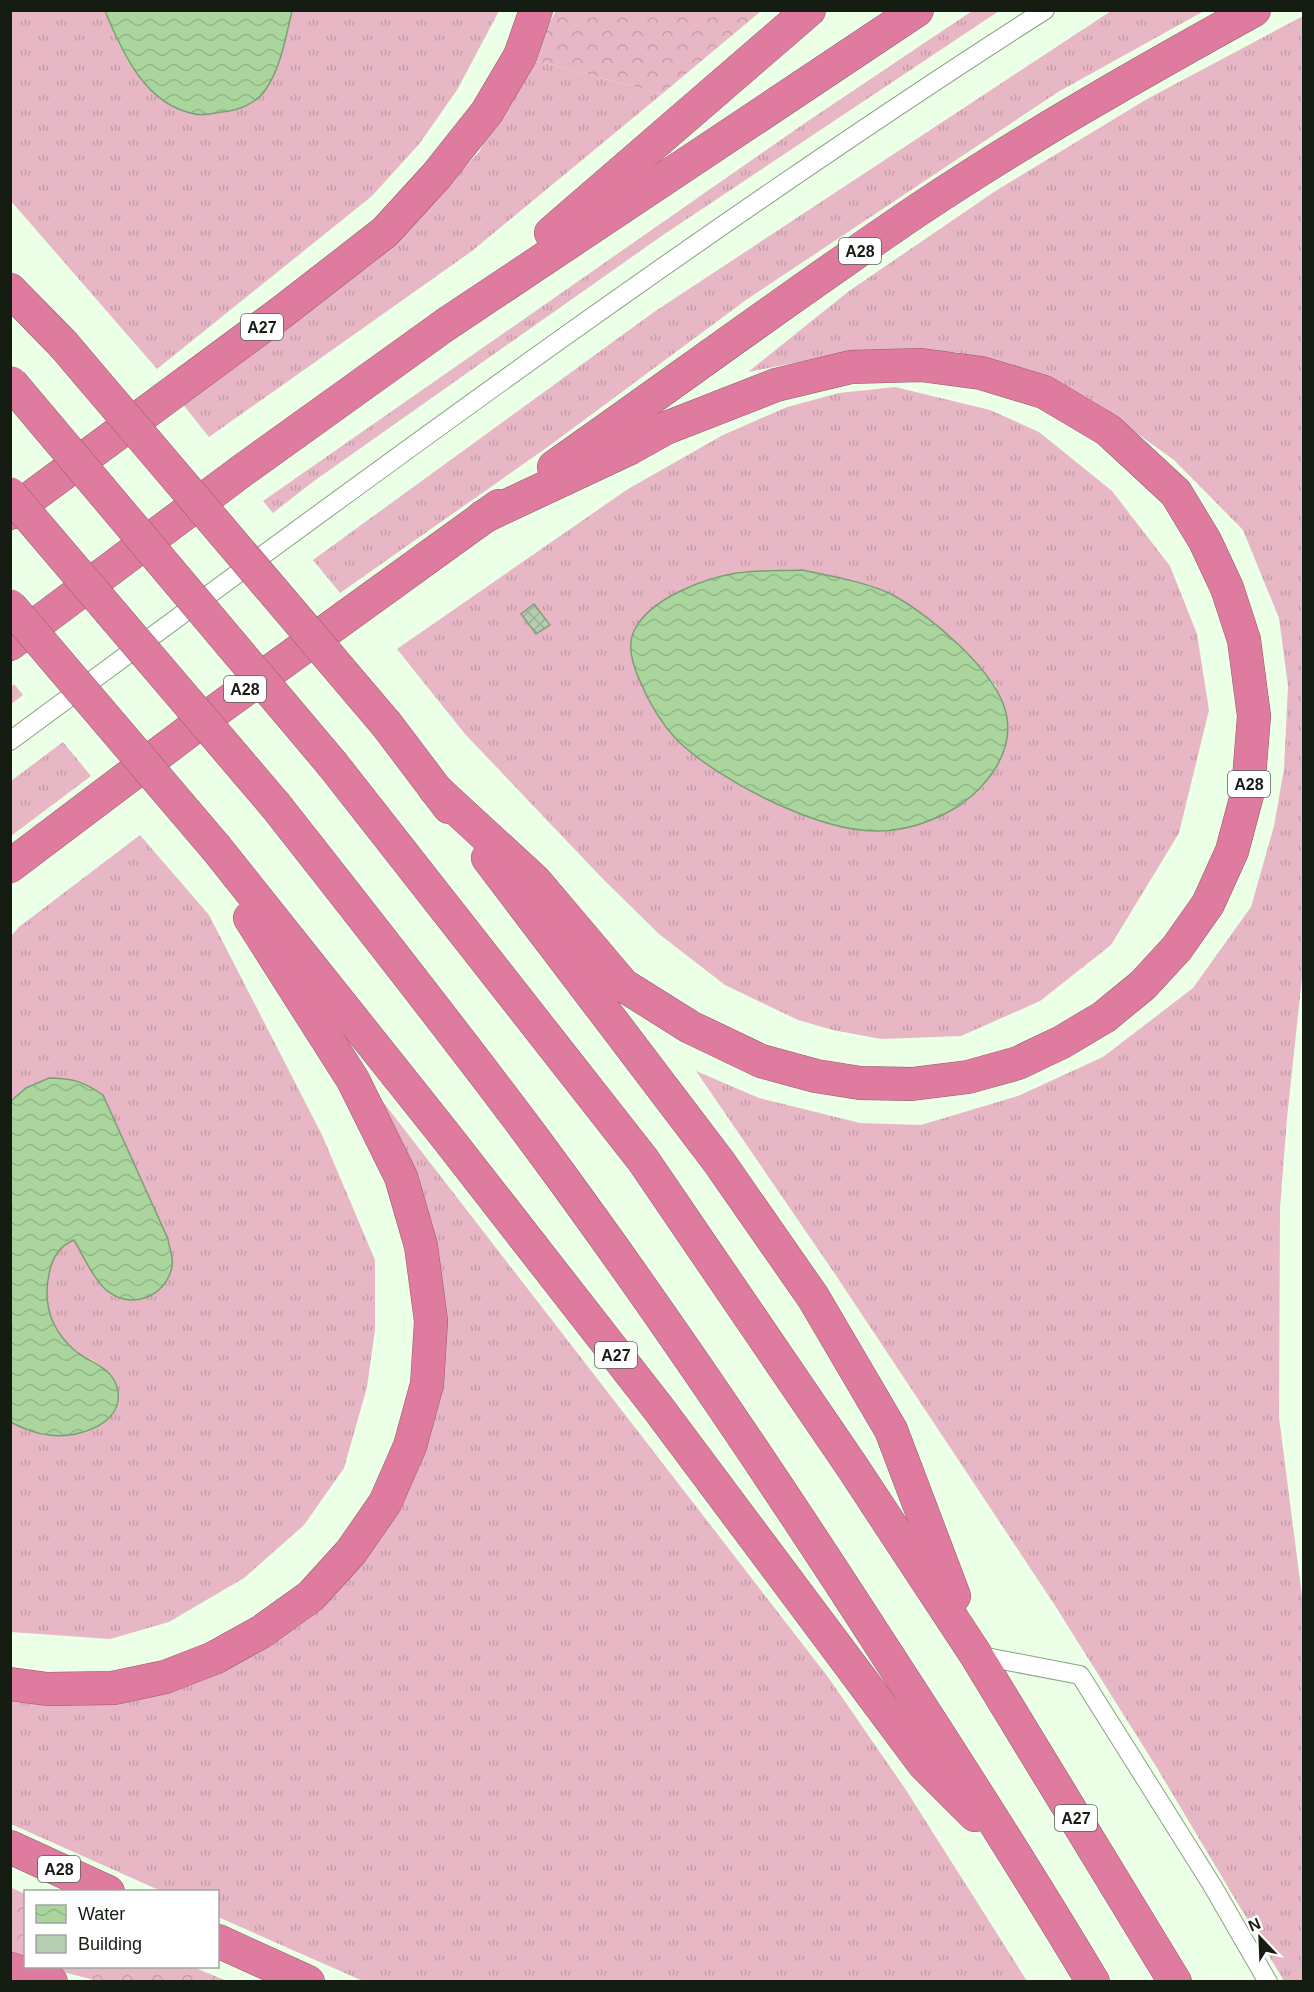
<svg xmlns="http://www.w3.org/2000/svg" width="1314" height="1992" viewBox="0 0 1314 1992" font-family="Helvetica,sans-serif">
<defs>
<pattern id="grass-tufts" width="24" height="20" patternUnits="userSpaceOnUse" patternTransform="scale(1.5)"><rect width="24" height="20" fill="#e7b7c6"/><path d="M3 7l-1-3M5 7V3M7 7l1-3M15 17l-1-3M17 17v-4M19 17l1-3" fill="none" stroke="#c59da9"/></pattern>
<pattern id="forest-crowns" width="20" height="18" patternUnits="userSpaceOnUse" patternTransform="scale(1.5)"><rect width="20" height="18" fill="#e7b7c6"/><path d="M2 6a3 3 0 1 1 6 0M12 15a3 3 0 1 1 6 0" fill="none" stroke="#c59da9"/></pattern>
<pattern id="water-waves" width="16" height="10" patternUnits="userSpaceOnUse" patternTransform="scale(1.5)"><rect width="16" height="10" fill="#aad69e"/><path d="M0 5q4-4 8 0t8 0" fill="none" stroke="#91b787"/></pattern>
<pattern id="building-cross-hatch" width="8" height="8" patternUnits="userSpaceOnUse" patternTransform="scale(1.5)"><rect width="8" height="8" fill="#b7cdb1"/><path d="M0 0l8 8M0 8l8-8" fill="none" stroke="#9cb097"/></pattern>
</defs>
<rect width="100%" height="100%" fill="#ecffe7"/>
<g fill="url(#grass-tufts)" fill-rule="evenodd">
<path d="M 10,11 L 105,11 C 119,46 136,88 173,106 C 183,111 207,110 218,111 C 236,112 257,105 266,89 C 281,66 286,36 292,11 L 499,11 L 457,90 L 420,143 L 372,196 L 157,369 L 11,201 Z"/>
<path d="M 972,11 L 999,11 L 663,235 L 314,481 L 273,513 L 263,501 L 805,123 Z"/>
<path d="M 1111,11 L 1204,11 L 1058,92 L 746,300 L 549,446 L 340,593 L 313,560 L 654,312 Z"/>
<path d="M 1303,16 L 1304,959 L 1287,1118 L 1280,1208 L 1279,1417 L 1304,1612 L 1303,1981 L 1284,1981 L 1157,1768 L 1054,1604 L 835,1274 L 696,1071 L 759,1098 L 860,1123 L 921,1125 L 1018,1096 L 1103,1057 L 1193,988 L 1251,907 L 1274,826 L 1284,769 L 1288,686 L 1279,618 L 1243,530 L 1174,460 L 1088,398 L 957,352 L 839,354 L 748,372 L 849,291 L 997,190 L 1147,99 Z"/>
<path d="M 529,59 L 662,94 L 472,251 L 209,437 L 181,402 L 397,241 L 479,152 Z"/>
<path d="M 895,387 L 990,410 L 1039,432 L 1112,491 L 1170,566 L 1197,634 L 1209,710 L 1179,833 L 1111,945 L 1040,1001 L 961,1036 L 881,1039 L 833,1030 L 798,1020 L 725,985 L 659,934 L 602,878 L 465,734 L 397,649 L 628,489 L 723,435 L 787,407 L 839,393 ZM 802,570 C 831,577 864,581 891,595 C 933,615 966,651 996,686 L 985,784 L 967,801 L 943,815 L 837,826 L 799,813 L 745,788 L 656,714 L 634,668 L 631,648 L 635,629 L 651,610 L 677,592 L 738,573 Z"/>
<path d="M 14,684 L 23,695 L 11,704 L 11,687 Z"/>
<path d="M 63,742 L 91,776 L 11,836 L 11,781 Z"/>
<path d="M 140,835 L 209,915 L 322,1135 L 375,1260 L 375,1330 L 367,1387 L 344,1468 L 304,1525 L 244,1578 L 169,1622 L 110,1639 L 11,1632 L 11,1422 L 28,1431 L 112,1375 C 106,1371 100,1365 94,1361 C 88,1357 80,1354 74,1350 C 51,1331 43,1303 49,1275 C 52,1257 58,1247 74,1240 L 88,1264 L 173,1263 L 168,1239 L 103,1095 L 26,1088 L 11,1101 L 10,937 L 19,927 Z"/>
<path d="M 370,1085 L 828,1677 L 904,1787 L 1027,1981 L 363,1981 L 218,1917 L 218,1892 L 161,1891 L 11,1824 L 10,1694 L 137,1694 L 328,1596 L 442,1331 Z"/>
</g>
<g fill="url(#forest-crowns)">
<path d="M 556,11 L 761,11 L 662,94 L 529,59 Z"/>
<path d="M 10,1887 L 25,1894 L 25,1961 L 11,1957 Z"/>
<path d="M 44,1967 L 193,1967 L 227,1981 L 98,1981 Z"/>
</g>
<g fill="url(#water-waves)" stroke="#7d9e74" stroke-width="1.5">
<path d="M 105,11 L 292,11 C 286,36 281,67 266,89 C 257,103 238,111 222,112 C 214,113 203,116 195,114 C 145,105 122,52 105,11 Z"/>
<path d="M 802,570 C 830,576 867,582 893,595 C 918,609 939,626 960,646 C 997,682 1027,722 993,772 C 977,795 957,810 931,820 C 914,827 897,831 878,831 C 819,832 719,781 677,740 C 661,723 649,703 640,681 C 633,666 626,645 635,629 C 651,598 705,578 737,573 C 758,570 781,571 802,570 Z"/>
<path d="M 49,1078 C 73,1078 84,1082 103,1095 L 168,1239 C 169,1247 174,1258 172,1267 C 165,1299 128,1311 104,1288 C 91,1275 83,1255 74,1240 C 59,1246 52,1258 49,1274 C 43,1303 51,1329 73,1349 C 88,1362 111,1366 117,1387 C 127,1424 77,1439 49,1435 C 35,1434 23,1428 10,1422 L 11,1101 L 26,1088 Z"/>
</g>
<path fill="url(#building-cross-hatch)" stroke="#889d82" stroke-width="1.5" d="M 534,604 L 550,625 L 536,634 L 521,614 Z"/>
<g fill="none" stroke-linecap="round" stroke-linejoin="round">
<defs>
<g id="lane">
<path d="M 10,741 C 350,491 689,238 1045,10"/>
<path d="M 976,1655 L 1080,1675 L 1212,1885 L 1268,1982"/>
</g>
<g id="highway">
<path d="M 551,233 L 809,10"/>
<path d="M 10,290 L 63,344"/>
<path d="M 554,467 C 675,382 795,293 918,210 C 1026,138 1140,73 1254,10"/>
<path d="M 10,513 L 282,312 L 385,232 L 437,175 L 487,112 L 520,56 L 536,10"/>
<path d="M 10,644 L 243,470 L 445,325 L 917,10"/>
<path d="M 387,725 L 449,807"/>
<path d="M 333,765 L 643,1160 L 851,1465 L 976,1655 L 1175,1982"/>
<path d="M 435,789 L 535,881 L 623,985 L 690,1027 L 761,1061 L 816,1076 L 860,1083 L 912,1084 L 968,1077 L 1018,1063 L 1062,1042 L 1104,1017 L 1143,985 L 1177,948 L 1208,904 L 1232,851 L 1248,791 L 1254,716 L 1244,640 L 1227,588 L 1205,541 L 1176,493 L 1108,430 L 1044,392 L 981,373 L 921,365 L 851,367 L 776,385 L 666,428 L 630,448 L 483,517"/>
<path d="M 276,806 C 364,918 452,1029 536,1142 C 659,1308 774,1479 886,1653 C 957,1762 1026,1870 1093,1982"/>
<path d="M 217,849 L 445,1135 L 658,1408 L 924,1764 L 975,1815"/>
<path d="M 488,858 L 719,1162 L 813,1297 L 891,1430 L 954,1596"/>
<path d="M 10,866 L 214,712 L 499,506"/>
<path d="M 10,1684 L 47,1689 L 113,1688 L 165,1677 L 214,1658 L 261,1632 L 311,1596 L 351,1552 L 385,1503 L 410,1446 L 427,1384 L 431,1321 L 421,1246 L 401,1177 L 353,1080 L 250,918"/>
<path d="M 10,1847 L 108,1892"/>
<path d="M 218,1941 L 308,1982"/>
<path d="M 10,1969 L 51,1982"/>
</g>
</defs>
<use href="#lane" stroke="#8ba085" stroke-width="20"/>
<use href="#highway" stroke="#985a6d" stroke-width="34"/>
<use href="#lane" stroke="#fff" stroke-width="18"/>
<use href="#highway" stroke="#df7b9e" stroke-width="33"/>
<defs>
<g id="highway-bridge">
<path d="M 63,344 L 387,725"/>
<path d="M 11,383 L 333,765"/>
<path d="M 10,494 L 276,806"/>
<path d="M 10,606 L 217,849"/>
</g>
</defs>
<use href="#highway-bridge" stroke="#985a6d" stroke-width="34" stroke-linecap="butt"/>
<use href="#highway-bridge" stroke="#df7b9e" stroke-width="33"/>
</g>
<g text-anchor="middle" stroke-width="6" stroke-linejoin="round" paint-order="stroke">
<g fill="#fff" stroke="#5b615a" stroke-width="1.5">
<rect x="839" y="238" width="42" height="26" rx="4.5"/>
<rect x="241" y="314" width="42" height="26" rx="4.5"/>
<rect x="224" y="676" width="42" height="26" rx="4.5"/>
<rect x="1228" y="771" width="42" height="26" rx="4.5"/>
<rect x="595" y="1342" width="42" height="26" rx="4.5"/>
<rect x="1055" y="1805" width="42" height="26" rx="4.5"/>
<rect x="38" y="1856" width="42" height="26" rx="4.5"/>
</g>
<g font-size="16" font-weight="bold" fill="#151d13">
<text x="860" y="257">A28</text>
<text x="262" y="333">A27</text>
<text x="245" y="695">A28</text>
<text x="1249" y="790">A28</text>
<text x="616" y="1361">A27</text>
<text x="1076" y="1824">A27</text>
<text x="59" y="1875">A28</text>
</g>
</g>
<rect width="1314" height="1992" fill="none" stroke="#151d13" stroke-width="24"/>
<rect x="24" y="1890" width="195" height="78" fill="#ffffff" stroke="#a1a5a1" stroke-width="1.5"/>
<rect x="36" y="1905" width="30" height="18" fill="url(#water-waves)" stroke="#a1a5a1" stroke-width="1.5"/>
<text x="78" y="1920" font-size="18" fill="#151d13">Water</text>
<rect x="36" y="1935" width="30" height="18" fill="#b7cdb1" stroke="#a1a5a1" stroke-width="1.5"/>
<text x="78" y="1950" font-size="18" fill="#151d13">Building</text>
<g transform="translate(1260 1938) rotate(337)" stroke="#ffffff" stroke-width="4.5" paint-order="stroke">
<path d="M0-4.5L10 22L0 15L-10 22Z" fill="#151d13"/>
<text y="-9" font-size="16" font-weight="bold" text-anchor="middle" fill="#151d13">N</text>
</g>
</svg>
